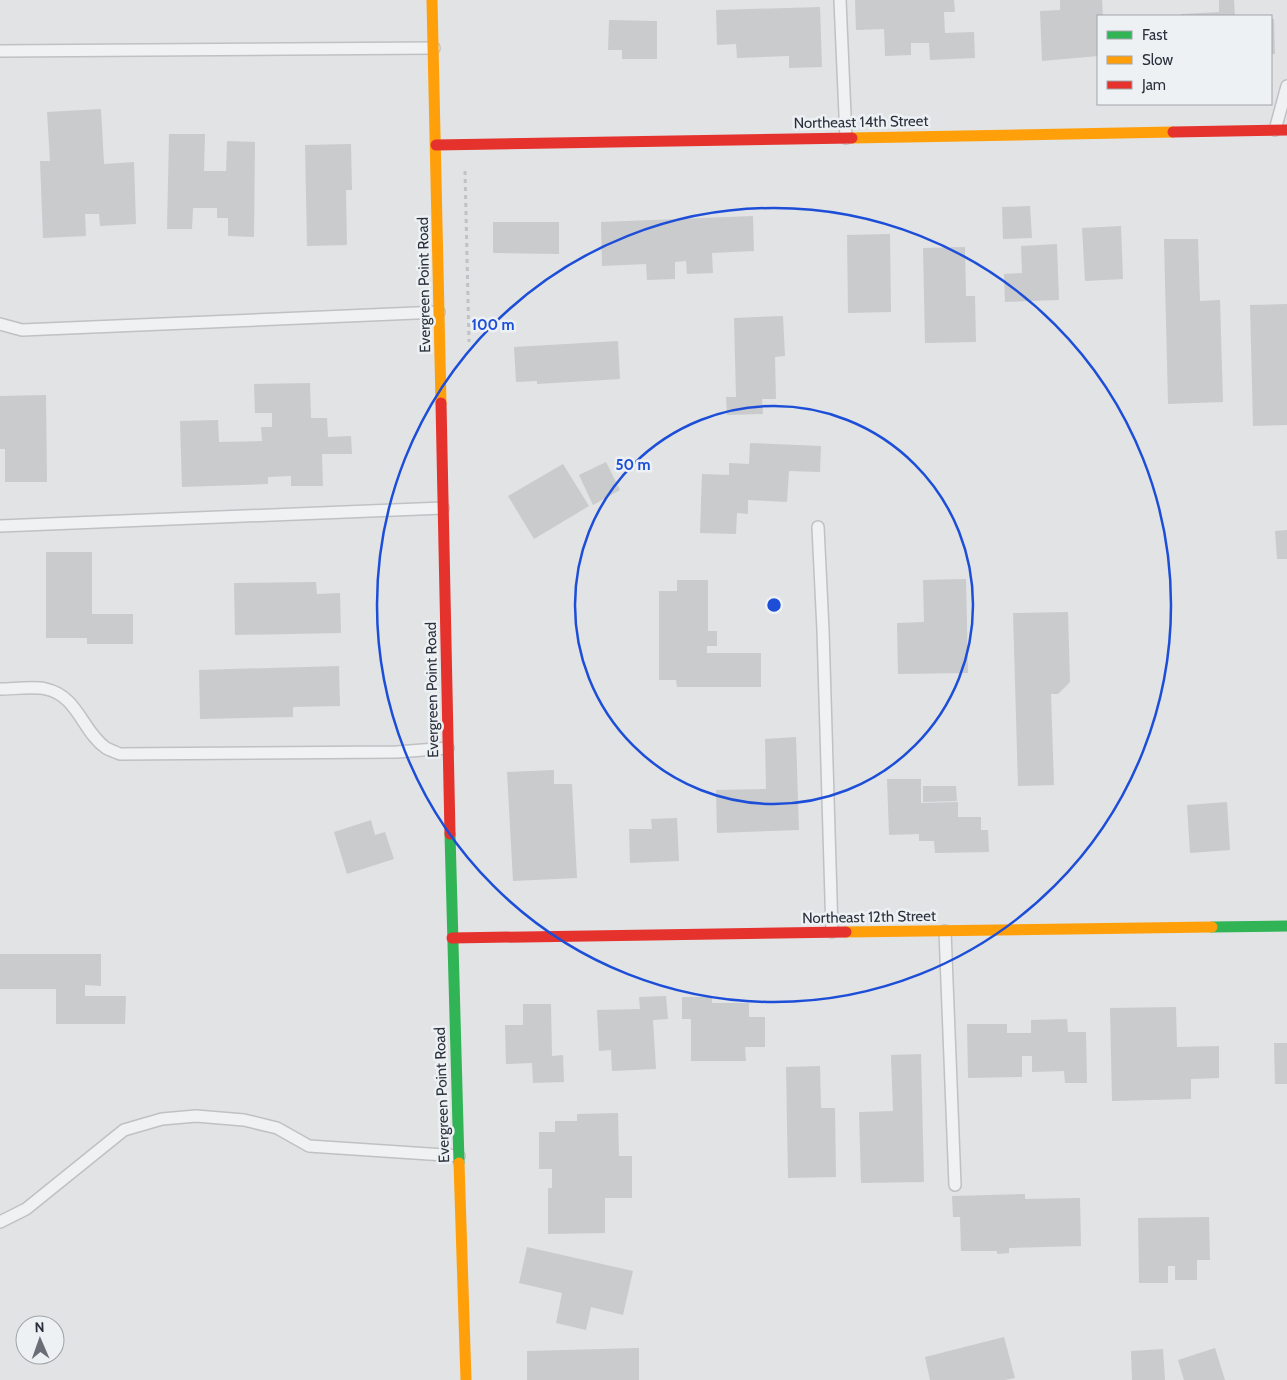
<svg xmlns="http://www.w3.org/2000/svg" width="1287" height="1380" viewBox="0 0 1287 1380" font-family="Cabin,sans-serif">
<rect width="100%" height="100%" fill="#e1e3e5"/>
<g fill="#c9cbcd">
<path d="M 855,0 L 954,0 L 955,12 L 944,12 L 945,33 L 974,32 L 975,58 L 930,60 L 929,43 L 911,43 L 911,55 L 885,56 L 884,29 L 856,30 Z"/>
<path d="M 1060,0 L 1102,0 L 1103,16 L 1098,16 L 1098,56 L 1042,61 L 1040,11 L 1060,10 Z"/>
<path d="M 1219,0 L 1234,0 L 1235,16 L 1181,16 L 1181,14 L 1219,12 Z"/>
<path d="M 820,7 L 822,67 L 789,68 L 789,56 L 737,58 L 736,44 L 717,45 L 716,10 Z"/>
<path d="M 1271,19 L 1274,19 L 1275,54 L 1271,54 Z"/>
<path d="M 609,20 L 657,21 L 657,59 L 622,59 L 622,50 L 608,50 Z"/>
<path d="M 101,109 L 104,164 L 134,162 L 136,224 L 100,226 L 99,214 L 85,214 L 86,236 L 43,238 L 40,161 L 50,161 L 47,112 Z"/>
<path d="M 169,134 L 205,134 L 204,171 L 226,171 L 227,141 L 255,142 L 254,237 L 228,236 L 228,218 L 217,218 L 217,208 L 193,208 L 192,229 L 167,229 Z"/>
<path d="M 351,144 L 352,190 L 346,190 L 347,245 L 307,246 L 305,145 Z"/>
<path d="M 1030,206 L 1032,238 L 1003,239 L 1002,207 Z"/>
<path d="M 753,216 L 754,251 L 712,253 L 713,273 L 687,274 L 686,261 L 675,262 L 675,279 L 647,280 L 646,264 L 602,266 L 601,222 Z"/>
<path d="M 493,222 L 559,222 L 559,254 L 493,253 Z"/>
<path d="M 1121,226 L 1123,279 L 1085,281 L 1082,228 Z"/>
<path d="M 890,234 L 891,312 L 848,313 L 847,235 Z"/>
<path d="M 1164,239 L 1198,239 L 1200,301 L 1220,300 L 1223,402 L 1168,404 Z"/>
<path d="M 1057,244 L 1059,300 L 1005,302 L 1004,274 L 1022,273 L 1021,246 Z"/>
<path d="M 965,247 L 966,296 L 975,296 L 976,342 L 925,343 L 923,248 Z"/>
<path d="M 1287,304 L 1287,425 L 1253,426 L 1250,305 Z"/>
<path d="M 783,316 L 785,356 L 775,357 L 776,399 L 762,399 L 763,414 L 727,415 L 726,397 L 736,397 L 734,318 Z"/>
<path d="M 618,341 L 620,379 L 537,384 L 537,381 L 516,382 L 514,347 Z"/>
<path d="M 310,383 L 311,418 L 327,418 L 328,437 L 351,436 L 352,454 L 322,454 L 323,486 L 291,486 L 291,476 L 268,477 L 268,484 L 182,487 L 180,421 L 218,420 L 219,442 L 262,441 L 261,427 L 272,427 L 272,413 L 255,413 L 254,384 Z"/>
<path d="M 46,395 L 47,482 L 5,482 L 5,449 L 0,449 L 0,396 Z"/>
<path d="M 750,443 L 821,446 L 820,472 L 789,471 L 787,502 L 748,500 L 748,514 L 737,513 L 736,534 L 700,533 L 702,474 L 729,475 L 729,463 L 749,464 Z"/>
<path d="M 606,462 L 620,490 L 593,505 L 579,475 Z"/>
<path d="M 563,464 L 589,506 L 534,539 L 508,496 Z"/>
<path d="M 1287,530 L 1287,559 L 1277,559 L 1275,531 Z"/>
<path d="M 46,552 L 92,552 L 92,614 L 133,614 L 133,644 L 87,644 L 87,638 L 46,638 Z"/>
<path d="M 966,579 L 968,673 L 898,674 L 897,623 L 924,622 L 923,580 Z"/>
<path d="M 677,580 L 708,580 L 708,631 L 717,631 L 717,646 L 707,646 L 707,653 L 761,653 L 761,687 L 677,687 L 676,680 L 659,680 L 659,591 L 677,591 Z"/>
<path d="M 316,582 L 317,594 L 340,593 L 341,633 L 235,635 L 234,583 Z"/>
<path d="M 1068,612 L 1070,682 L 1058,694 L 1051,694 L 1054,785 L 1018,786 L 1013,613 Z"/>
<path d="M 339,666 L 340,706 L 293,707 L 293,717 L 200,719 L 199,670 Z"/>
<path d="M 796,737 L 799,830 L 717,833 L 716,790 L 766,789 L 765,739 Z"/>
<path d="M 554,770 L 554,784 L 572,784 L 577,878 L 513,881 L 507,772 Z"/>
<path d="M 887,779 L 921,779 L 921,803 L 958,802 L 958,817 L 981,817 L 981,830 L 988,830 L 989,852 L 935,853 L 934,841 L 919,841 L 919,834 L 889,835 Z"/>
<path d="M 923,786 L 956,786 L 957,801 L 923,802 Z"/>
<path d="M 1227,802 L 1230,850 L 1190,853 L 1187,805 Z"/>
<path d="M 677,818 L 679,861 L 630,863 L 629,829 L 652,829 L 651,819 Z"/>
<path d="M 371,820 L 375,835 L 385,832 L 394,859 L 347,874 L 334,832 Z"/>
<path d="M 0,954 L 101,954 L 101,986 L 85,985 L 85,996 L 126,996 L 125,1024 L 56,1024 L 56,989 L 0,989 Z"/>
<path d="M 666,996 L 668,1019 L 653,1020 L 656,1069 L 612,1071 L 611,1050 L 599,1051 L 597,1010 L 640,1009 L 639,997 Z"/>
<path d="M 682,997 L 712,997 L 712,1003 L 749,1003 L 749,1017 L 765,1017 L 765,1047 L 745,1047 L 746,1061 L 691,1061 L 691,1019 L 682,1019 Z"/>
<path d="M 523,1004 L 551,1004 L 552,1056 L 563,1055 L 564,1082 L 533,1083 L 532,1063 L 506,1064 L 505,1025 L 523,1025 Z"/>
<path d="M 1176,1007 L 1177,1047 L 1219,1046 L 1219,1078 L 1191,1079 L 1191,1099 L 1112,1101 L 1110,1008 Z"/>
<path d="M 1067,1019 L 1068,1032 L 1086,1032 L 1087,1083 L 1065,1083 L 1064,1071 L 1032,1072 L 1032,1056 L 1022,1056 L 1022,1077 L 968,1078 L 967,1024 L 1007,1024 L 1007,1033 L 1031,1033 L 1031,1020 Z"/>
<path d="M 1274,1043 L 1287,1043 L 1287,1084 L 1275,1084 Z"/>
<path d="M 921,1054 L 924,1182 L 861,1183 L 859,1112 L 893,1111 L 891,1055 Z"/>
<path d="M 820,1066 L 821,1108 L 835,1108 L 836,1177 L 788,1178 L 786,1067 Z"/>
<path d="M 618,1113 L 619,1156 L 632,1156 L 632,1198 L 605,1198 L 605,1233 L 548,1234 L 548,1188 L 552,1188 L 552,1169 L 539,1169 L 539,1132 L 555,1132 L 555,1121 L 577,1121 L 577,1114 Z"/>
<path d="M 1025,1194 L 1025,1199 L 1080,1198 L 1081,1246 L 1009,1248 L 1009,1253 L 997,1254 L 997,1251 L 961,1251 L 960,1217 L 953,1217 L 952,1196 Z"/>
<path d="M 1209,1217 L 1210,1260 L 1197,1260 L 1197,1280 L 1175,1280 L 1175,1266 L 1168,1266 L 1168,1283 L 1139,1283 L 1138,1218 Z"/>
<path d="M 527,1247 L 633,1271 L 623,1315 L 591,1307 L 586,1330 L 556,1323 L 562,1293 L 519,1283 Z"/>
<path d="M 1004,1337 L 1015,1378 L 1005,1380 L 930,1380 L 925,1357 Z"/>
<path d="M 639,1348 L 639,1380 L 527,1380 L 527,1351 Z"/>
<path d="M 1215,1348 L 1225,1380 L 1184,1380 L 1178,1360 Z"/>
<path d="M 1163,1349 L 1165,1380 L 1132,1380 L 1131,1351 Z"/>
</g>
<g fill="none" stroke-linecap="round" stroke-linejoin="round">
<defs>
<g id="lane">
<path d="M 840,0 L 846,138"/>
<path d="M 0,51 L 434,48"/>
<path d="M 1275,130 L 1287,86"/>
<path d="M 0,324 L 22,330 L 439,312"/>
<path d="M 0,526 L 443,508"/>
<path d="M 818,527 L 823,630 L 832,932"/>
<path d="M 0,689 C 13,689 34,686 46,689 C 78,696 82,731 106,748 C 110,750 115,752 120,754 L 397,752 L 448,748"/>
<path d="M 945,931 L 955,1185"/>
<path d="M 0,1222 L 26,1209 L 124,1130 L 162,1119 L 196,1116 L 244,1120 L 277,1128 L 309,1146 L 459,1156"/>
</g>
</defs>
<use href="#lane" stroke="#bfc1c3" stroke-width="14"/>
<path stroke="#c1c2c5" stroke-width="3" stroke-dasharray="4 4" stroke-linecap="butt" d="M 465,171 L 469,342"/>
<use href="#lane" stroke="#eff1f2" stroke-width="11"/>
<g stroke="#30b455" stroke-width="11">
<path d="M 450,834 L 459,1163"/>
<path d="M 1212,927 L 1287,926"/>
</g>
<g stroke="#ff9f0a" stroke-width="11">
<path d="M 432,0 L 441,403"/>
<path d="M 852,138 L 1173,132"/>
<path d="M 846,932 L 1212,927"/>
<path d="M 459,1163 L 466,1380"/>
</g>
<g stroke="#e5322d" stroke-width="11">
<path d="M 1173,132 L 1287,130"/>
<path d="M 436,145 L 852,138"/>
<path d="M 441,403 L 450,834"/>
<path d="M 452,938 L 846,932"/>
</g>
</g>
<g fill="none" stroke="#1d4ed8" stroke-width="2.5">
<circle cx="774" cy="605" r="199"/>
<circle cx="774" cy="605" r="397"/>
</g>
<g text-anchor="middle" stroke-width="5" stroke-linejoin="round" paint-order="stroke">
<g font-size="15" fill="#2a313c" stroke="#eef1f4">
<text transform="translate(861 122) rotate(-1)" y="5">Northeast 14th Street</text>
<text transform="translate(424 285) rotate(-91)" y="5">Evergreen Point Road</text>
<text transform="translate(432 690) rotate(-91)" y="5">Evergreen Point Road</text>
<text transform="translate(869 917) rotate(-1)" y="5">Northeast 12th Street</text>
<text transform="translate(442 1095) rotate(-92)" y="5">Evergreen Point Road</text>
</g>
</g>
<circle cx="774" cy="605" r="8" fill="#1d4ed8" stroke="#eef1f4" stroke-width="2.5"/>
<g font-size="15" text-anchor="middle" font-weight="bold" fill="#1d4ed8" stroke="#eef1f4" stroke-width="5" stroke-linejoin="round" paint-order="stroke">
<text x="493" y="330">100 m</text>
<text x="633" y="470">50 m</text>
</g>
<rect x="1097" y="15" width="175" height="90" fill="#eef1f4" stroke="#a0a4aa"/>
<rect x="1107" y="31" width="25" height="8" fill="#30b455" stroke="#a0a4aa"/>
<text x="1142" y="40" font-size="15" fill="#2a313c">Fast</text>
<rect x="1107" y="56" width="25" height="8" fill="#ff9f0a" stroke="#a0a4aa"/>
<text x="1142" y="65" font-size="15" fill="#2a313c">Slow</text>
<rect x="1107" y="81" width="25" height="8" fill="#e5322d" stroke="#a0a4aa"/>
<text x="1142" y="90" font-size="15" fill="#2a313c">Jam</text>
<g transform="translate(40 1340) rotate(358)"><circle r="24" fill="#eef1f4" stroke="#a0a4aa"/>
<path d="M0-4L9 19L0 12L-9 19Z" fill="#6a6f77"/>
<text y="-8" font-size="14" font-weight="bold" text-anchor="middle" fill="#2a313c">N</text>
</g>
</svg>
